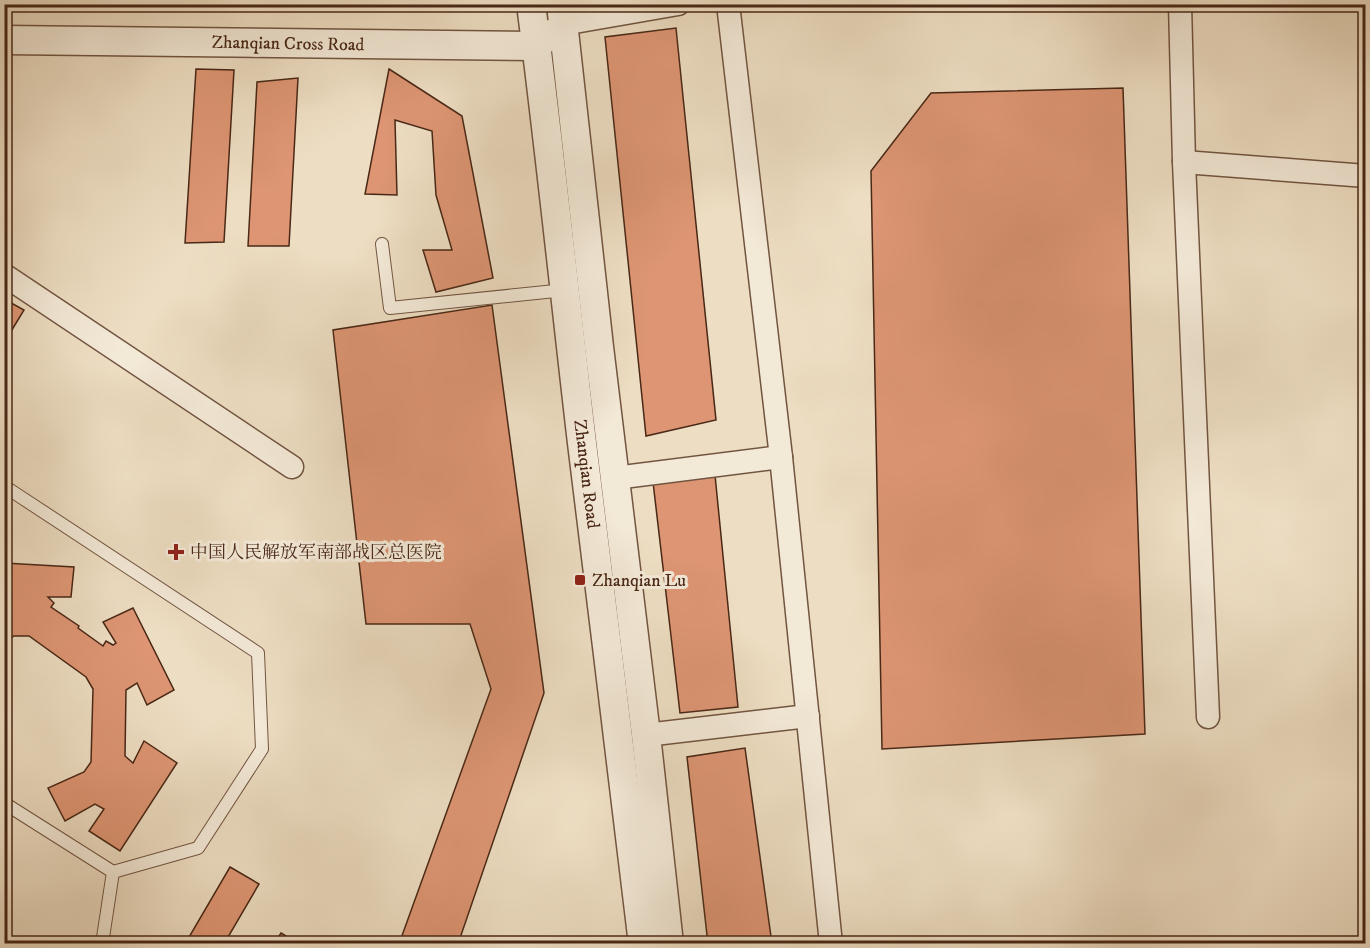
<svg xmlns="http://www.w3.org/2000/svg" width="1370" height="948" viewBox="0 0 1370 948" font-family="'IM FELL DW Pica','Noto Serif SC',serif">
<rect width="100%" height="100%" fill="#edddc2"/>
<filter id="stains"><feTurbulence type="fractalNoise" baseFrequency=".00333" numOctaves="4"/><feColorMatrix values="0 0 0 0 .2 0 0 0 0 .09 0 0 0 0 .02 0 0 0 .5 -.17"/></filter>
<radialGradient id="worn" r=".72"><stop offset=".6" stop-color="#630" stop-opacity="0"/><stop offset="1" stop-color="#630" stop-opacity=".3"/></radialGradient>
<g fill="#dd9573" stroke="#492816" stroke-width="1.5">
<path d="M 335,4 L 368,4 L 335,7 Z"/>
<path d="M 676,28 L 716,420 L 646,436 L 605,37 Z"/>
<path d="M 196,69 L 234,70 L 224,242 L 185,243 Z"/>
<path d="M 389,69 L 462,116 L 493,278 L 436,292 L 423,250 L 452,250 L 436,195 L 432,131 L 395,120 L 397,195 L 365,194 Z"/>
<path d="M 298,78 L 289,246 L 248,246 L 257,82 Z"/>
<path d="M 1123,88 L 1145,734 L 882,749 L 871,171 L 931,93 Z"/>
<path d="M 4,299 L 24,310 L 4,343 Z"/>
<path d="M 492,305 L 544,693 L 458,944 L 399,944 L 491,689 L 470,624 L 366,624 L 333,330 Z"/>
<path d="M 715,475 L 738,707 L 680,713 L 653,482 Z"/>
<path d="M 4,563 L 74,567 L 71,597 L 48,597 L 54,603 L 51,607 L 79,626 L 78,628 L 103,646 L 106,641 L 113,645 L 116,643 L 103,622 L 133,608 L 174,690 L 147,705 L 137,683 L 126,690 L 125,756 L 133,763 L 144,741 L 177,763 L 120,851 L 89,831 L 104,809 L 95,804 L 65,821 L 48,788 L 84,772 L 91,762 L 93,689 L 86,677 L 29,636 L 14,636 L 4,641 Z"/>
<path d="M 745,748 L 772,944 L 708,944 L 687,757 Z"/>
<path d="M 230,867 L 259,884 L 224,944 L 185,944 Z"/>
<path d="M 281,933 L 299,944 L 274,944 Z"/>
</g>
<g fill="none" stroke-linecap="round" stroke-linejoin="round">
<defs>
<g id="service">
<path d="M 382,244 L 390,308 L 565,290"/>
<path d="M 4,486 L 258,653 L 262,749 L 198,848 L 113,872"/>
<path d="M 4,803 L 113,872 L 102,944"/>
</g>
<g id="minor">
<path d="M 728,4 L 781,457 L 831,944"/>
<path d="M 1180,4 L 1184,162 L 1208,717"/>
<path d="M 563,24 L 678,4"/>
<path d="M 1184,162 L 1366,176"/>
<path d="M 4,275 L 292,467"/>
<path d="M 615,478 L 781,457"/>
<path d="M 646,735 L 808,716"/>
</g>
<g id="tertiary">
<path d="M 531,4 C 550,151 565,297 582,443 C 602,610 624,777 643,944"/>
<path d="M 561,4 L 599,347 L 646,735 L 669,944"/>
<path d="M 4,40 L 536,46 L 550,34"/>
</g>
</defs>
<use href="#service" stroke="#725541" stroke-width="14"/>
<use href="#minor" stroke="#725541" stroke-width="25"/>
<use href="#tertiary" stroke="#725541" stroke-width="31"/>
<use href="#service" stroke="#f3e9d7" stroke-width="12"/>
<use href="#minor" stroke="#f3e9d7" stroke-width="22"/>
<use href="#tertiary" stroke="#f3e9d7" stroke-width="28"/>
</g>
<g fill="#8f2418" stroke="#f3e9d7" stroke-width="2">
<path d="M173 543h6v6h6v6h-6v6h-6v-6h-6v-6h6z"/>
<rect x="574" y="574" width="12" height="12" rx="3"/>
</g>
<g text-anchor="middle" stroke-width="6" stroke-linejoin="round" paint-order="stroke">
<g font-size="18" fill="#492816" stroke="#f3e9d7">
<text transform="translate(288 43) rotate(1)" y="6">Zhanqian Cross Road</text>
<text transform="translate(587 474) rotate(83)" y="6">Zhanqian Road</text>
</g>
<g font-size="18" fill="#492816" stroke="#f3e9d7" text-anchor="start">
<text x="190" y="558">中国人民解放军南部战区总医院</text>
<text x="592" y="586">Zhanqian Lu</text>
</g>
</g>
<rect width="1370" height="948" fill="none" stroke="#edddc2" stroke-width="24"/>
<rect x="6" y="6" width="1358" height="936" fill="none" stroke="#492816" stroke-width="3"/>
<rect x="12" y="12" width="1346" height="924" fill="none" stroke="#492816" stroke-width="1.5"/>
<rect width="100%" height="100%" filter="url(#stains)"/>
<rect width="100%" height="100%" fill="url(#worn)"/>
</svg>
